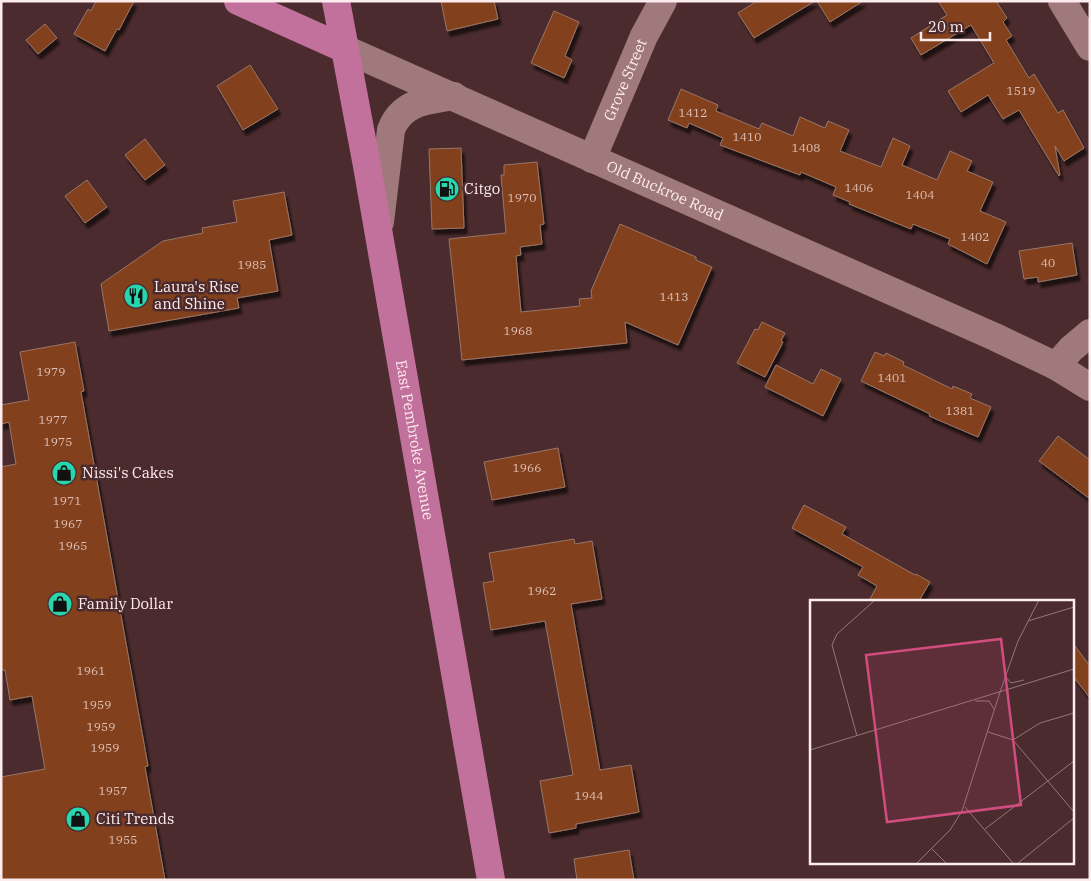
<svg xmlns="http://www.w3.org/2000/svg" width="1091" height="881" viewBox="0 0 1091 881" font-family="'IBM Plex Serif',serif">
<defs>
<filter id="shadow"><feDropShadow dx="3" dy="5.5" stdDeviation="1" flood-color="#0009"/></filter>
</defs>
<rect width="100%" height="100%" fill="#4b2b2d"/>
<g fill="#833f1c" stroke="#997768" filter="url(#shadow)">
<path d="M 96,1 L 134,1 L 119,30 L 117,29 L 105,51 L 74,34 L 88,9 L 91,11 Z"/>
<path d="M 441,1 L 494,1 L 498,19 L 447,31 Z"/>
<path d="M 757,1 L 815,1 L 754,38 L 738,13 Z"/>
<path d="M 817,1 L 863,1 L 830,22 Z"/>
<path d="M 938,1 L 996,1 L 1007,18 L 1003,22 L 1012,36 L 1006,40 L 1029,78 L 1034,74 L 1058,113 L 1063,110 L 1084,148 L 1064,161 L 1055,146 L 1060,175 L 1059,176 L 1019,110 L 1003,119 L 988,95 L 961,112 L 948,91 L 994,63 L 971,25 L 921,55 L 911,38 L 947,15 Z"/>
<path d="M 554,11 L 579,22 L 565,56 L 572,60 L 564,78 L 531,63 Z"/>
<path d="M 45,24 L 57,38 L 38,54 L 26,40 Z"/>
<path d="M 250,65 L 278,109 L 243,130 L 217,86 Z"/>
<path d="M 681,89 L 718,105 L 716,111 L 759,129 L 762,123 L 793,136 L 800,117 L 825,128 L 828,121 L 849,130 L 840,151 L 881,167 L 893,138 L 910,146 L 902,165 L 937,180 L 950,151 L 972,161 L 967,171 L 993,182 L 980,211 L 1006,222 L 987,264 L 948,244 L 950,239 L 913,224 L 911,229 L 849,204 L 850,202 L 833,195 L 836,187 L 801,172 L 800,175 L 720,145 L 723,138 L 689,123 L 687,128 L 668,120 Z"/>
<path d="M 145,139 L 165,165 L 145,180 L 125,155 Z"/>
<path d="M 461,148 L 464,228 L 432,229 L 429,149 Z"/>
<path d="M 537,162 L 544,224 L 540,225 L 542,244 L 520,247 L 521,255 L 516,256 L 521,312 L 580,306 L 579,299 L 592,298 L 591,291 L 620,224 L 696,257 L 696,260 L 712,267 L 678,345 L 625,322 L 627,343 L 462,360 L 449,239 L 506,233 L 501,175 L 504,175 L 504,165 Z"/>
<path d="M 87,180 L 107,207 L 85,223 L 65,196 Z"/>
<path d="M 284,192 L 292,235 L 269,240 L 278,291 L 237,298 L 239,308 L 109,331 L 101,284 L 163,241 L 203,233 L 202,228 L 237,222 L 233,201 Z"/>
<path d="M 1072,243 L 1077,275 L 1038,282 L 1038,277 L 1024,279 L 1019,251 Z"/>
<path d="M 762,322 L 785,333 L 781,341 L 783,342 L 765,377 L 737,363 L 755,329 L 758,330 Z"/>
<path d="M 75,342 L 84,391 L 81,392 L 145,749 L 148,766 L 145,767 L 165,880 L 1,880 L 1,777 L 45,769 L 32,696 L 10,700 L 5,670 L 1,670 L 1,467 L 16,464 L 9,422 L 1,424 L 1,405 L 29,400 L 20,352 Z"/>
<path d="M 875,352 L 884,356 L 886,353 L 904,362 L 903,365 L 952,389 L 953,386 L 972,394 L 970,398 L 991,407 L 978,437 L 929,416 L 930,414 L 861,381 Z"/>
<path d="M 776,365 L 813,384 L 821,369 L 841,379 L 823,416 L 765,387 Z"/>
<path d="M 1058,436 L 1090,460 L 1090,499 L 1039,461 Z"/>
<path d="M 558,448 L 565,487 L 492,500 L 484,462 Z"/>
<path d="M 804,505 L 846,527 L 842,534 L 915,575 L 916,574 L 930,582 L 919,601 L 869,601 L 877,586 L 858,575 L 863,567 L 792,528 Z"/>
<path d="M 574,539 L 575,544 L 592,541 L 602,599 L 571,604 L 600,770 L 631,765 L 639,812 L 576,824 L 576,828 L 549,833 L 540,781 L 573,775 L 545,621 L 491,630 L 483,583 L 494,581 L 489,553 Z"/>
<path d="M 1072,642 L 1090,666 L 1090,698 L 1072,675 Z"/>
<path d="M 629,850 L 634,880 L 577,880 L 574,859 Z"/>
</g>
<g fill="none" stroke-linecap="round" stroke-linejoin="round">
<g stroke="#a0797c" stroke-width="28">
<path d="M 1062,1 L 1090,47"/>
<path id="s1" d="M 345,49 L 995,337 L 1056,366 L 1090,387"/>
<path id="s2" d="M 592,159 L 644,36 L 663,1"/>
<path d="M 380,222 L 391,130 C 402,101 427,101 454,96"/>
<path d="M 1056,366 L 1071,349 L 1090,333"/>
</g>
<g stroke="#c2709c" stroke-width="28">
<path d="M 238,1 L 345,49"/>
<path id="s3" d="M 336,1 L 367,166 L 491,880"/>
</g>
</g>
<defs>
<symbol id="fuel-disc" viewBox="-11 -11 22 22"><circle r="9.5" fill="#29d5ad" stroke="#4b2b2d"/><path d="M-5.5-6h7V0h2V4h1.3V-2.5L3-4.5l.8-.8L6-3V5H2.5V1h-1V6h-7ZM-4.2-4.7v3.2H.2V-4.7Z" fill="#111"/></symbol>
<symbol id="restaurant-disc" viewBox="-11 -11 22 22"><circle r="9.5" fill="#29d5ad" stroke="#4b2b2d"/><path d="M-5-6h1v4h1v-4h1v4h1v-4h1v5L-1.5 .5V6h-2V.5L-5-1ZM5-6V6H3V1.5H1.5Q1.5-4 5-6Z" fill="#111"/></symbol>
<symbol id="shop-disc" viewBox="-11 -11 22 22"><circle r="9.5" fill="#29d5ad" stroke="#4b2b2d"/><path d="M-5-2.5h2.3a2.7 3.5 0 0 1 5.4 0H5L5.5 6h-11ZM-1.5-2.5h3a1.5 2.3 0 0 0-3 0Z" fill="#111"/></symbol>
</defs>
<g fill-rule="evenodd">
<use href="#fuel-disc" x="433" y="175" width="28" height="28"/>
<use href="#restaurant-disc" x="122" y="282" width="28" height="28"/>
<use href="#shop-disc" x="50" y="459" width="28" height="28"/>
<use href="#shop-disc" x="46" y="590" width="28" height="28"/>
<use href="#shop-disc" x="64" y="805" width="28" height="28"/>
</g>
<g text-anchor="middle" stroke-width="5" stroke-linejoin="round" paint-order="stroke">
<g font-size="12" fill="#dec1b9">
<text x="1021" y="95">1519</text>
<text x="693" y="117">1412</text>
<text x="747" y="141">1410</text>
<text x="806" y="152">1408</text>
<text x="859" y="192">1406</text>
<text x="920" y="199">1404</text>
<text x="522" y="202">1970</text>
<text x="975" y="241">1402</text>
<text x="1048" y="267">40</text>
<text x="252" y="269">1985</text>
<text x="674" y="301">1413</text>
<text x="518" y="335">1968</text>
<text x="51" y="376">1979</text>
<text x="892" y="382">1401</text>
<text x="960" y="415">1381</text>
<text x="53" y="424">1977</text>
<text x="58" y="446">1975</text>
<text x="527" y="472">1966</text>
<text x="67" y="505">1971</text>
<text x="68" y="528">1967</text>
<text x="73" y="550">1965</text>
<text x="542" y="595">1962</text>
<text x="91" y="675">1961</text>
<text x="97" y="709">1959</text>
<text x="101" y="731">1959</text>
<text x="105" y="752">1959</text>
<text x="113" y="795">1957</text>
<text x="589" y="800">1944</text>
<text x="123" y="844">1955</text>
</g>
<g font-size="15" fill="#fdeced" stroke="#4b2b2d">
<text dy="5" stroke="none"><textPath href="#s2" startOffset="86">Grove Street</textPath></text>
<text dy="5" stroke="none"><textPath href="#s1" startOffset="350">Old Buckroe Road</textPath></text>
<text dy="5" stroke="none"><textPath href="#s3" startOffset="446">East Pembroke Avenue</textPath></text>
</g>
<g font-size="15" fill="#fdeced" stroke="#4b2b2d" text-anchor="start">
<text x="464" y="194">Citgo</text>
<text x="154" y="292">Laura's Rise<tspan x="154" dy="17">and Shine</tspan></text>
<text x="82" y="478">Nissi's Cakes</text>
<text x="78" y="609">Family Dollar</text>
<text x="96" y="824">Citi Trends</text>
</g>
</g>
<g transform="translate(810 600)">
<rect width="264" height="264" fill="#4b2b2d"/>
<path fill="none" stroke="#92787a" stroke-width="1" d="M 218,21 L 264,7M 195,76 L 201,83 L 214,80M 190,92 L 208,41 L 229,0M 165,101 L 179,101 L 184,109M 178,132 L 203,140 L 230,123 L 264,113M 47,136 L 22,45 L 27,34 L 65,0M 203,140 L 264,212M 0,150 L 264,69M 155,207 L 203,263M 175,229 L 264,161M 122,249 L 136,263M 107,263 L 140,230 L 152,211 L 190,92M 208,263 L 264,218"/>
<path fill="#d14d80" fill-opacity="0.15" stroke="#d14d80" stroke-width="2.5" d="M 191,39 L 211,205 L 77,222 L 56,55 Z"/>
<rect width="264" height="264" fill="none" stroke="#fdeced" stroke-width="2.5"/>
</g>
<rect width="1091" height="881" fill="none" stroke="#fdeced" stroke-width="5"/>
<path d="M921 32v8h69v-8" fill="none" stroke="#fdeced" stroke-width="2.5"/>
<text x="928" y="32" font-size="15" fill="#fdeced" stroke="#4b2b2d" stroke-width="4" paint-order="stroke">20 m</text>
</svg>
